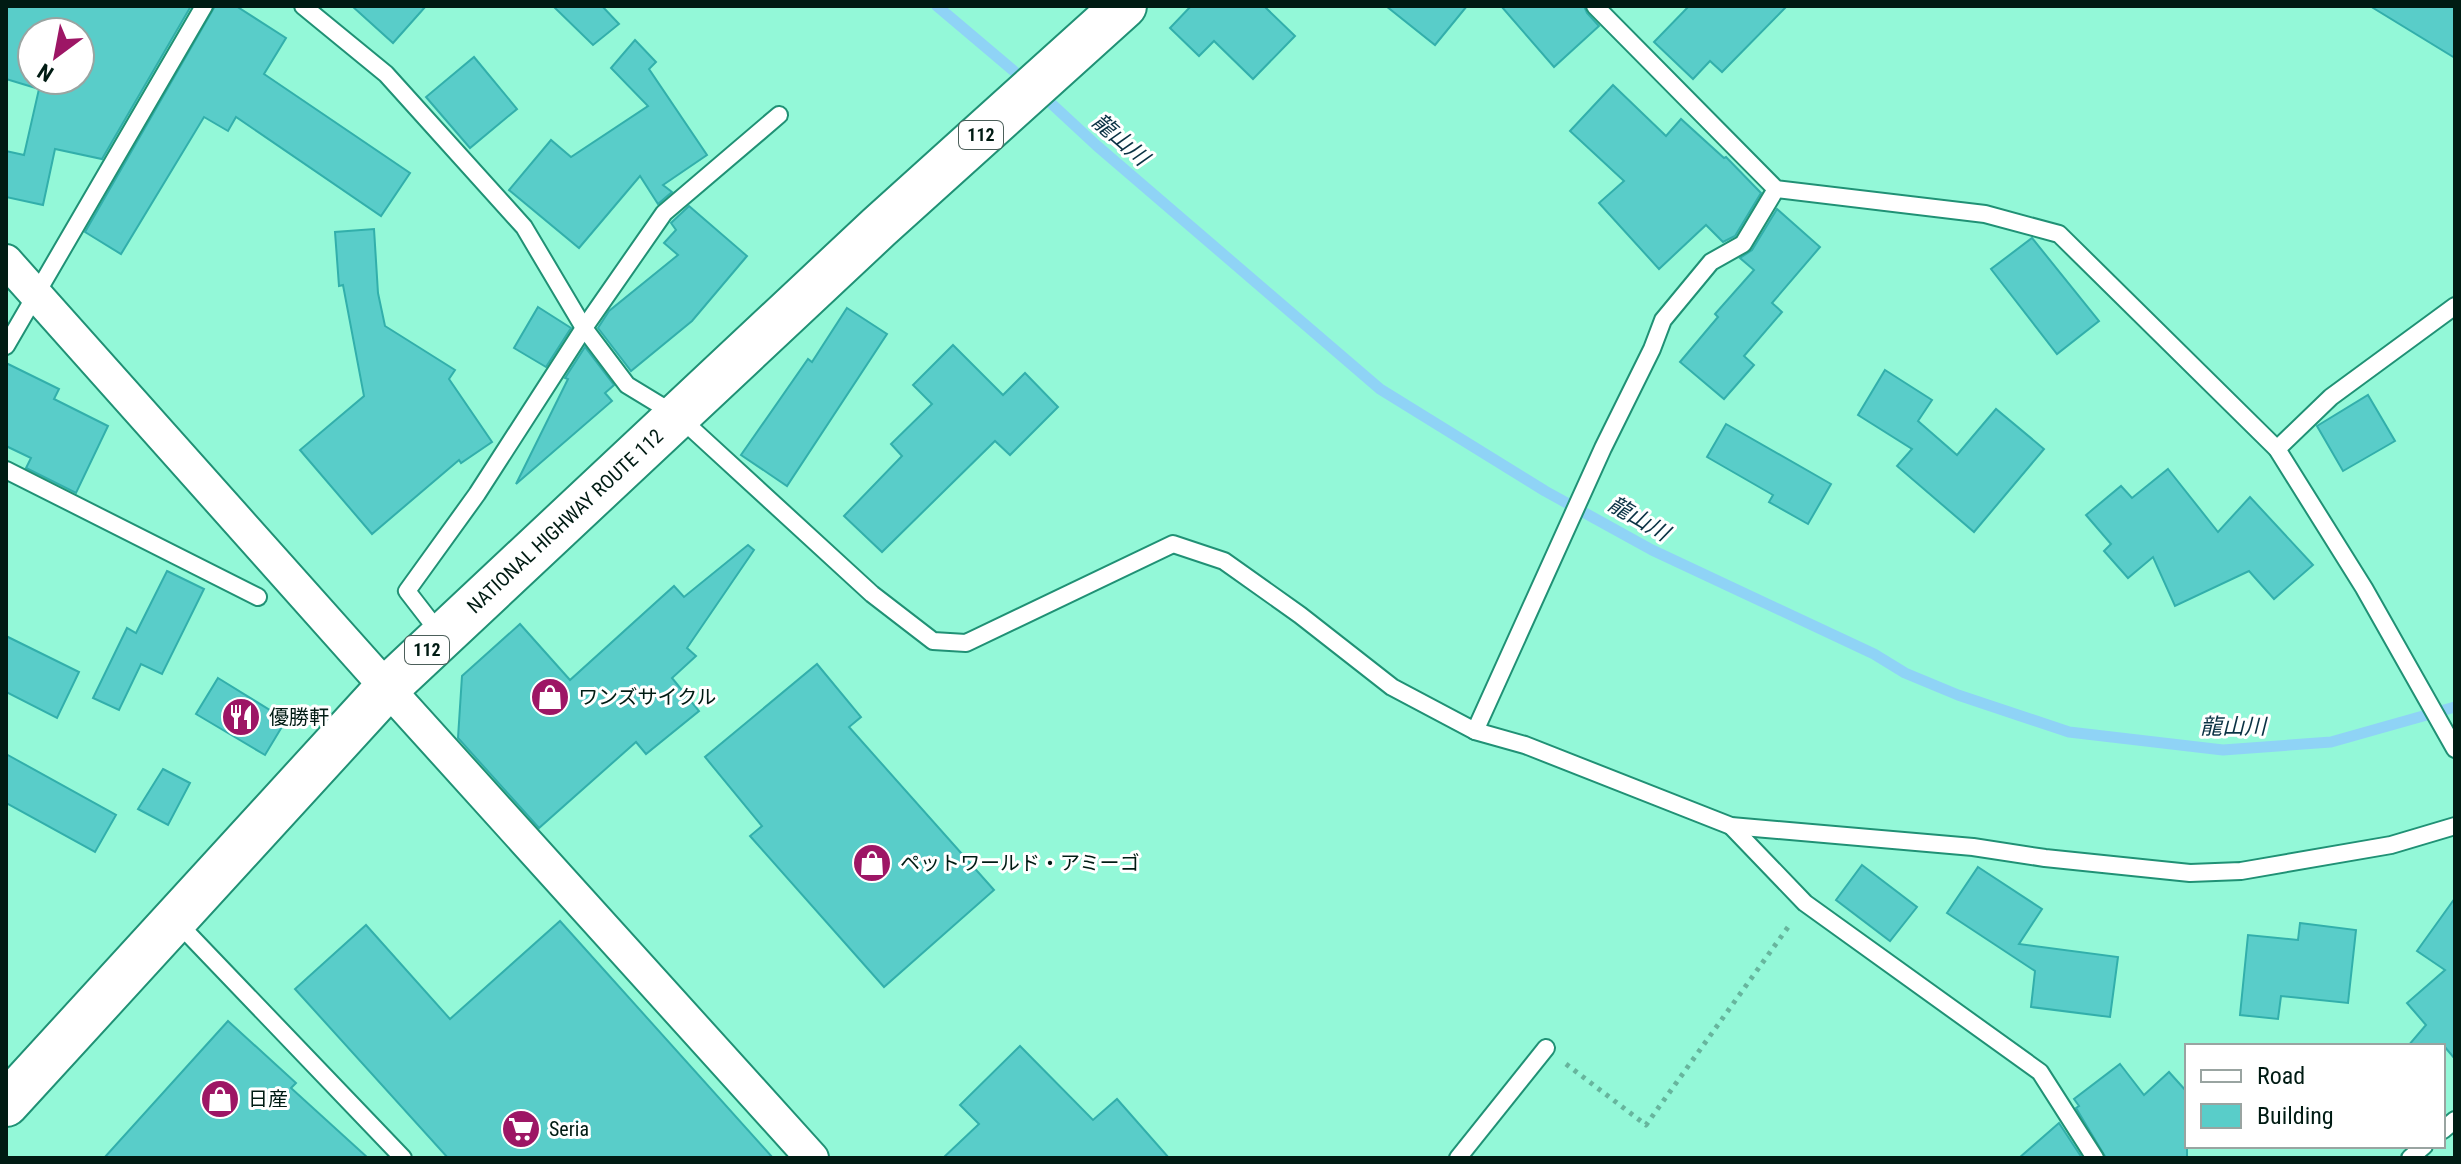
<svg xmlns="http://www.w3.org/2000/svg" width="2461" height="1164" viewBox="0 0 2461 1164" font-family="'Roboto Condensed','Noto Sans JP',sans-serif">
<rect width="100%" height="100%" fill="#93f8d8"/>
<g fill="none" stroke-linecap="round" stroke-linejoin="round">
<g stroke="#8fd3f6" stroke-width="11">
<path d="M 937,6 L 1028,83"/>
<path d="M 1041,94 L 1096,145 L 1380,389 L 1545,491 L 1652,550 L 1874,654 L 1905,673 L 1958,695 L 2069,732 L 2223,750 L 2331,742 L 2455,707"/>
</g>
</g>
<g fill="#59cdc9" stroke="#32afab" stroke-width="2" fill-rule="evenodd">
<path d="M 6,6 L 191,6 L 102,159 L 55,149 L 43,205 L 6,197 L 6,151 L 24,155 L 39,89 L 6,79 ZM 32,32 L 80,32 L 80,80 L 32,80 Z"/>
<path d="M 215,6 L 236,6 L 286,38 L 264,74 L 410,173 L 381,216 L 236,117 L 228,131 L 204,117 L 121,254 L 85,232 Z"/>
<path d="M 352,6 L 426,6 L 393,43 Z"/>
<path d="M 553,6 L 602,6 L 619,24 L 593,45 Z"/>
<path d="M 1191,6 L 1264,6 L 1295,36 L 1253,79 L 1214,41 L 1199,56 L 1170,28 Z"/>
<path d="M 1386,6 L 1467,6 L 1435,45 Z"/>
<path d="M 1501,6 L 1584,6 L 1587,13 L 1599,26 L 1554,67 Z"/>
<path d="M 1689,6 L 1787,6 L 1722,72 L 1710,61 L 1693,79 L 1654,42 Z"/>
<path d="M 2370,6 L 2455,6 L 2455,58 Z"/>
<path d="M 635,40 L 656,62 L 649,69 L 707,155 L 663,185 L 672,192 L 658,204 L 640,176 L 579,248 L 509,190 L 551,140 L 571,157 L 648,106 L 611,68 Z"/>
<path d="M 474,57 L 517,109 L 470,148 L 426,97 Z"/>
<path d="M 1613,85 L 1666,136 L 1681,119 L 1724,158 L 1726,157 L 1761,193 L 1735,236 L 1723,242 L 1706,225 L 1659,269 L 1599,203 L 1624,181 L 1570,131 Z"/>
<path d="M 689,206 L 747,256 L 692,321 L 631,371 L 598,328 L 609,311 L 678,255 L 664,243 L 676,230 L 671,223 Z"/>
<path d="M 1777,209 L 1820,247 L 1772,303 L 1782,312 L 1744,356 L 1754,365 L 1724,399 L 1680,362 L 1718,317 L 1715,314 L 1754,270 L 1740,258 L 1752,250 Z"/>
<path d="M 374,229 L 378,293 L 385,326 L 455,370 L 449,379 L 492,442 L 461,463 L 459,460 L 372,534 L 300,450 L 364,396 L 343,285 L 339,286 L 335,232 Z"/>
<path d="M 2032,238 L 2099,321 L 2057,354 L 1991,269 Z"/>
<path d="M 538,307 L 571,328 L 546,367 L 514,348 Z"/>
<path d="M 847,308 L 887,334 L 787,486 L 741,455 L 808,359 L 812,362 Z"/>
<path d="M 953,345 L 1003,395 L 1025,373 L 1058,407 L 1010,455 L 995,441 L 882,552 L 844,516 L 902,456 L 891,444 L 932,404 L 913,385 Z"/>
<path d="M 585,347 L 614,385 L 605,393 L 612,401 L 516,484 L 568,379 L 565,378 Z"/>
<path d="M 6,363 L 59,389 L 54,399 L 108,426 L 76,493 L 26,468 L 31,458 L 6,446 Z"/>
<path d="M 1885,370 L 1932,400 L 1918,421 L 1957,455 L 1996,409 L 2044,449 L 1974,532 L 1897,466 L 1912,449 L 1858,415 Z"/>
<path d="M 2368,395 L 2395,441 L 2343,471 L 2317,426 Z"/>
<path d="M 1726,424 L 1831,484 L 1808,524 L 1769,502 L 1773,495 L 1707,457 Z"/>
<path d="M 2168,469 L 2218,532 L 2250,497 L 2313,565 L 2274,599 L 2249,571 L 2175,606 L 2153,557 L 2128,578 L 2104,551 L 2111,544 L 2086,515 L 2121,486 L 2132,498 Z"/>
<path d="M 748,545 L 754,550 L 687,648 L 696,656 L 672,678 L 699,711 L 646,754 L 636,742 L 539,828 L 458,738 L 462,676 L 520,624 L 570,680 L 674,586 L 684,597 Z"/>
<path d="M 167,571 L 204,589 L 162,674 L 141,664 L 119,710 L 93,698 L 127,628 L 136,633 Z"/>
<path d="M 6,636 L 79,672 L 57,718 L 6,692 Z"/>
<path d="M 817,664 L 861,717 L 849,727 L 994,890 L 884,987 L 750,836 L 762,826 L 705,757 Z"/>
<path d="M 218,678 L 286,720 L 265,755 L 196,714 Z"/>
<path d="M 6,754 L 116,815 L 95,852 L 6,803 Z"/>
<path d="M 163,769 L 190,783 L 168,825 L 138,809 Z"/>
<path d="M 1862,865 L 1917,907 L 1890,941 L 1836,900 Z"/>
<path d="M 1978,867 L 2042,909 L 2019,944 L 2118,957 L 2110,1017 L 2031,1007 L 2035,971 L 1947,913 Z"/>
<path d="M 2455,898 L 2455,1059 L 2444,1046 L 2408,1046 L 2426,1025 L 2407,1003 L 2445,970 L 2417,951 Z"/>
<path d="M 560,921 L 773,1158 L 448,1158 L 295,989 L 366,925 L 450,1019 Z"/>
<path d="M 2300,923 L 2356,930 L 2348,1003 L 2281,996 L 2278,1019 L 2240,1015 L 2248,935 L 2298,940 Z"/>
<path d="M 228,1021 L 296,1083 L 291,1088 L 368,1158 L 104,1158 Z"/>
<path d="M 1020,1046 L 1093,1120 L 1117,1099 L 1169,1158 L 943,1158 L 979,1124 L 960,1105 Z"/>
<path d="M 2120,1064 L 2144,1095 L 2169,1072 L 2187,1092 L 2187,1158 L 2106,1158 L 2076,1108 L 2079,1106 L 2074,1099 Z"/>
<path d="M 2059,1123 L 2082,1158 L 2019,1158 Z"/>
</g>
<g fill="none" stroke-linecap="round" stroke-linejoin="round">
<defs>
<g id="lane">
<path d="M 303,6 L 386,74 L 524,227 L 584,328 L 627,385 L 678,416 L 872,594 L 933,641 L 966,643 L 1173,544 L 1224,561 L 1300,615 L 1392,687 L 1475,731 L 1603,448 L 1652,349 L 1663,320 L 1711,262 L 1743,244 L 1776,189"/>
<path d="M 1595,6 L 1776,189 L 1985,214 L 2059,234 L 2277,449 L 2364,588 L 2455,749"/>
<path d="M 6,346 L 204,6"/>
<path d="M 2277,449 L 2331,397 L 2455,306"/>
<path d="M 6,470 L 258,597"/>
<path d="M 441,635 L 407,591 L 477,494 L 584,328 L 664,213 L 779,115"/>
<path d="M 1475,731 L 1525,745 L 1731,826 L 1973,847 L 2045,858 L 2190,873 L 2241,871 L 2391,845 L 2455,826"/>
<path d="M 1731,826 L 1805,903 L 2040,1072 L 2095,1158"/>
<path d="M 177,922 L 403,1158"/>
<path d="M 2443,1130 L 2455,1120"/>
<path d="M 1458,1158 L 1546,1048"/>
<path d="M 2410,1158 L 2424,1146"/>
</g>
<path id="street" d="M 6,261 L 387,688 L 812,1158"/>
<path id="highway" d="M 6,1104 L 387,688 L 879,227 L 1124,6"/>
</defs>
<use href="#lane" stroke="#209175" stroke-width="20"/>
<use href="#street" stroke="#209175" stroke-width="36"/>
<use href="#highway" stroke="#209175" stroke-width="48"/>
<path stroke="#67b59d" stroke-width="5" stroke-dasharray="4 6" stroke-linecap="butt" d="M 1566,1064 L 1646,1125 L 1791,923"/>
<use href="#lane" stroke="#fff" stroke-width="16"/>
<use href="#street" stroke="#fff" stroke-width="32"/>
<use href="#highway" stroke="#fff" stroke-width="44"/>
</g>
<defs>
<symbol id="shop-disc" viewBox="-11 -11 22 22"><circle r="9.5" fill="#9d1665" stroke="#fff"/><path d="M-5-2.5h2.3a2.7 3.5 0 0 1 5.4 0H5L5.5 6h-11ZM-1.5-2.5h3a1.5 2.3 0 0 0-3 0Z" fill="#fff"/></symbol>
<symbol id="restaurant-disc" viewBox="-11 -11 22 22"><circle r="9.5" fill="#9d1665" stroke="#fff"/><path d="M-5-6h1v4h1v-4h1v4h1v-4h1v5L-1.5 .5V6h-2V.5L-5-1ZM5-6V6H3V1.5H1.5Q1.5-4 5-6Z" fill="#fff"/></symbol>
<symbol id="supermarket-disc" viewBox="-11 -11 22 22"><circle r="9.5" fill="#9d1665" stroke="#fff"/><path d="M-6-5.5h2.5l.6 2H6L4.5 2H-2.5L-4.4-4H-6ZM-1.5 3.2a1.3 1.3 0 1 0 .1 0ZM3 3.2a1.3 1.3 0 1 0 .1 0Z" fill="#fff"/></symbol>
</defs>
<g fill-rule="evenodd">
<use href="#shop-disc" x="528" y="675" width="44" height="44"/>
<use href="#restaurant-disc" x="219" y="695" width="44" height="44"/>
<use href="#shop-disc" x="850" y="841" width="44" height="44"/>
<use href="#shop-disc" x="198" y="1077" width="44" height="44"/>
<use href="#supermarket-disc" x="499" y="1107" width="44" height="44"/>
</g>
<g text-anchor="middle" stroke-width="6" stroke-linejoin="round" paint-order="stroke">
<g fill="#fff" stroke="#4c5f5a" stroke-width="2">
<rect x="959" y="121" width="44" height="28" rx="6"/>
<rect x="405" y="636" width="44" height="28" rx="6"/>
</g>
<g font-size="18" font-weight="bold" fill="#001b13">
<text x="981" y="141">112</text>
<text x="427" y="656">112</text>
</g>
<g font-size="20" fill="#001b13" stroke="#fff">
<text transform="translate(565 521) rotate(-43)" y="7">NATIONAL HIGHWAY ROUTE 112</text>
</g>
<g font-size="20" fill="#001b13" stroke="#fff" text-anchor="start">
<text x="578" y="704">ワンズサイクル</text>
<text x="269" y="724">優勝軒</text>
<text x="900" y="870">ペットワールド・アミーゴ</text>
<text x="248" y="1106">日産</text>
<text x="549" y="1136">Seria</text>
</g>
<g font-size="22" font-style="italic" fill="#0a3244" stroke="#fff">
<text transform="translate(1121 139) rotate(41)" y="8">龍山川</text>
<text transform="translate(1639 518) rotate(30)" y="8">龍山川</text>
<text x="2233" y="734">龍山川</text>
</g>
</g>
<rect width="2461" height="1164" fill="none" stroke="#001b13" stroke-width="16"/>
<rect x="2185" y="1044" width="260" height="104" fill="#ffffff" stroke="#99a4a1" stroke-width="2"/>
<rect x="2201" y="1070" width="40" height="12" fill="#ffffff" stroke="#99a4a1" stroke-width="2"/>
<text x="2257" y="1084" font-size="24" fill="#001b13">Road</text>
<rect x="2201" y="1104" width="40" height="24" fill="#59cdc9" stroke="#99a4a1" stroke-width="2"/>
<text x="2257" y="1124" font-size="24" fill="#001b13">Building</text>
<g transform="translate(56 56) rotate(212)"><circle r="38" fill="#ffffff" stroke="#99a4a1" stroke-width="2"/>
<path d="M0-6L14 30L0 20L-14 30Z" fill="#9d1665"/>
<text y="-12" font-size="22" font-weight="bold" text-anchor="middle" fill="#001b13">N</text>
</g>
</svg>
